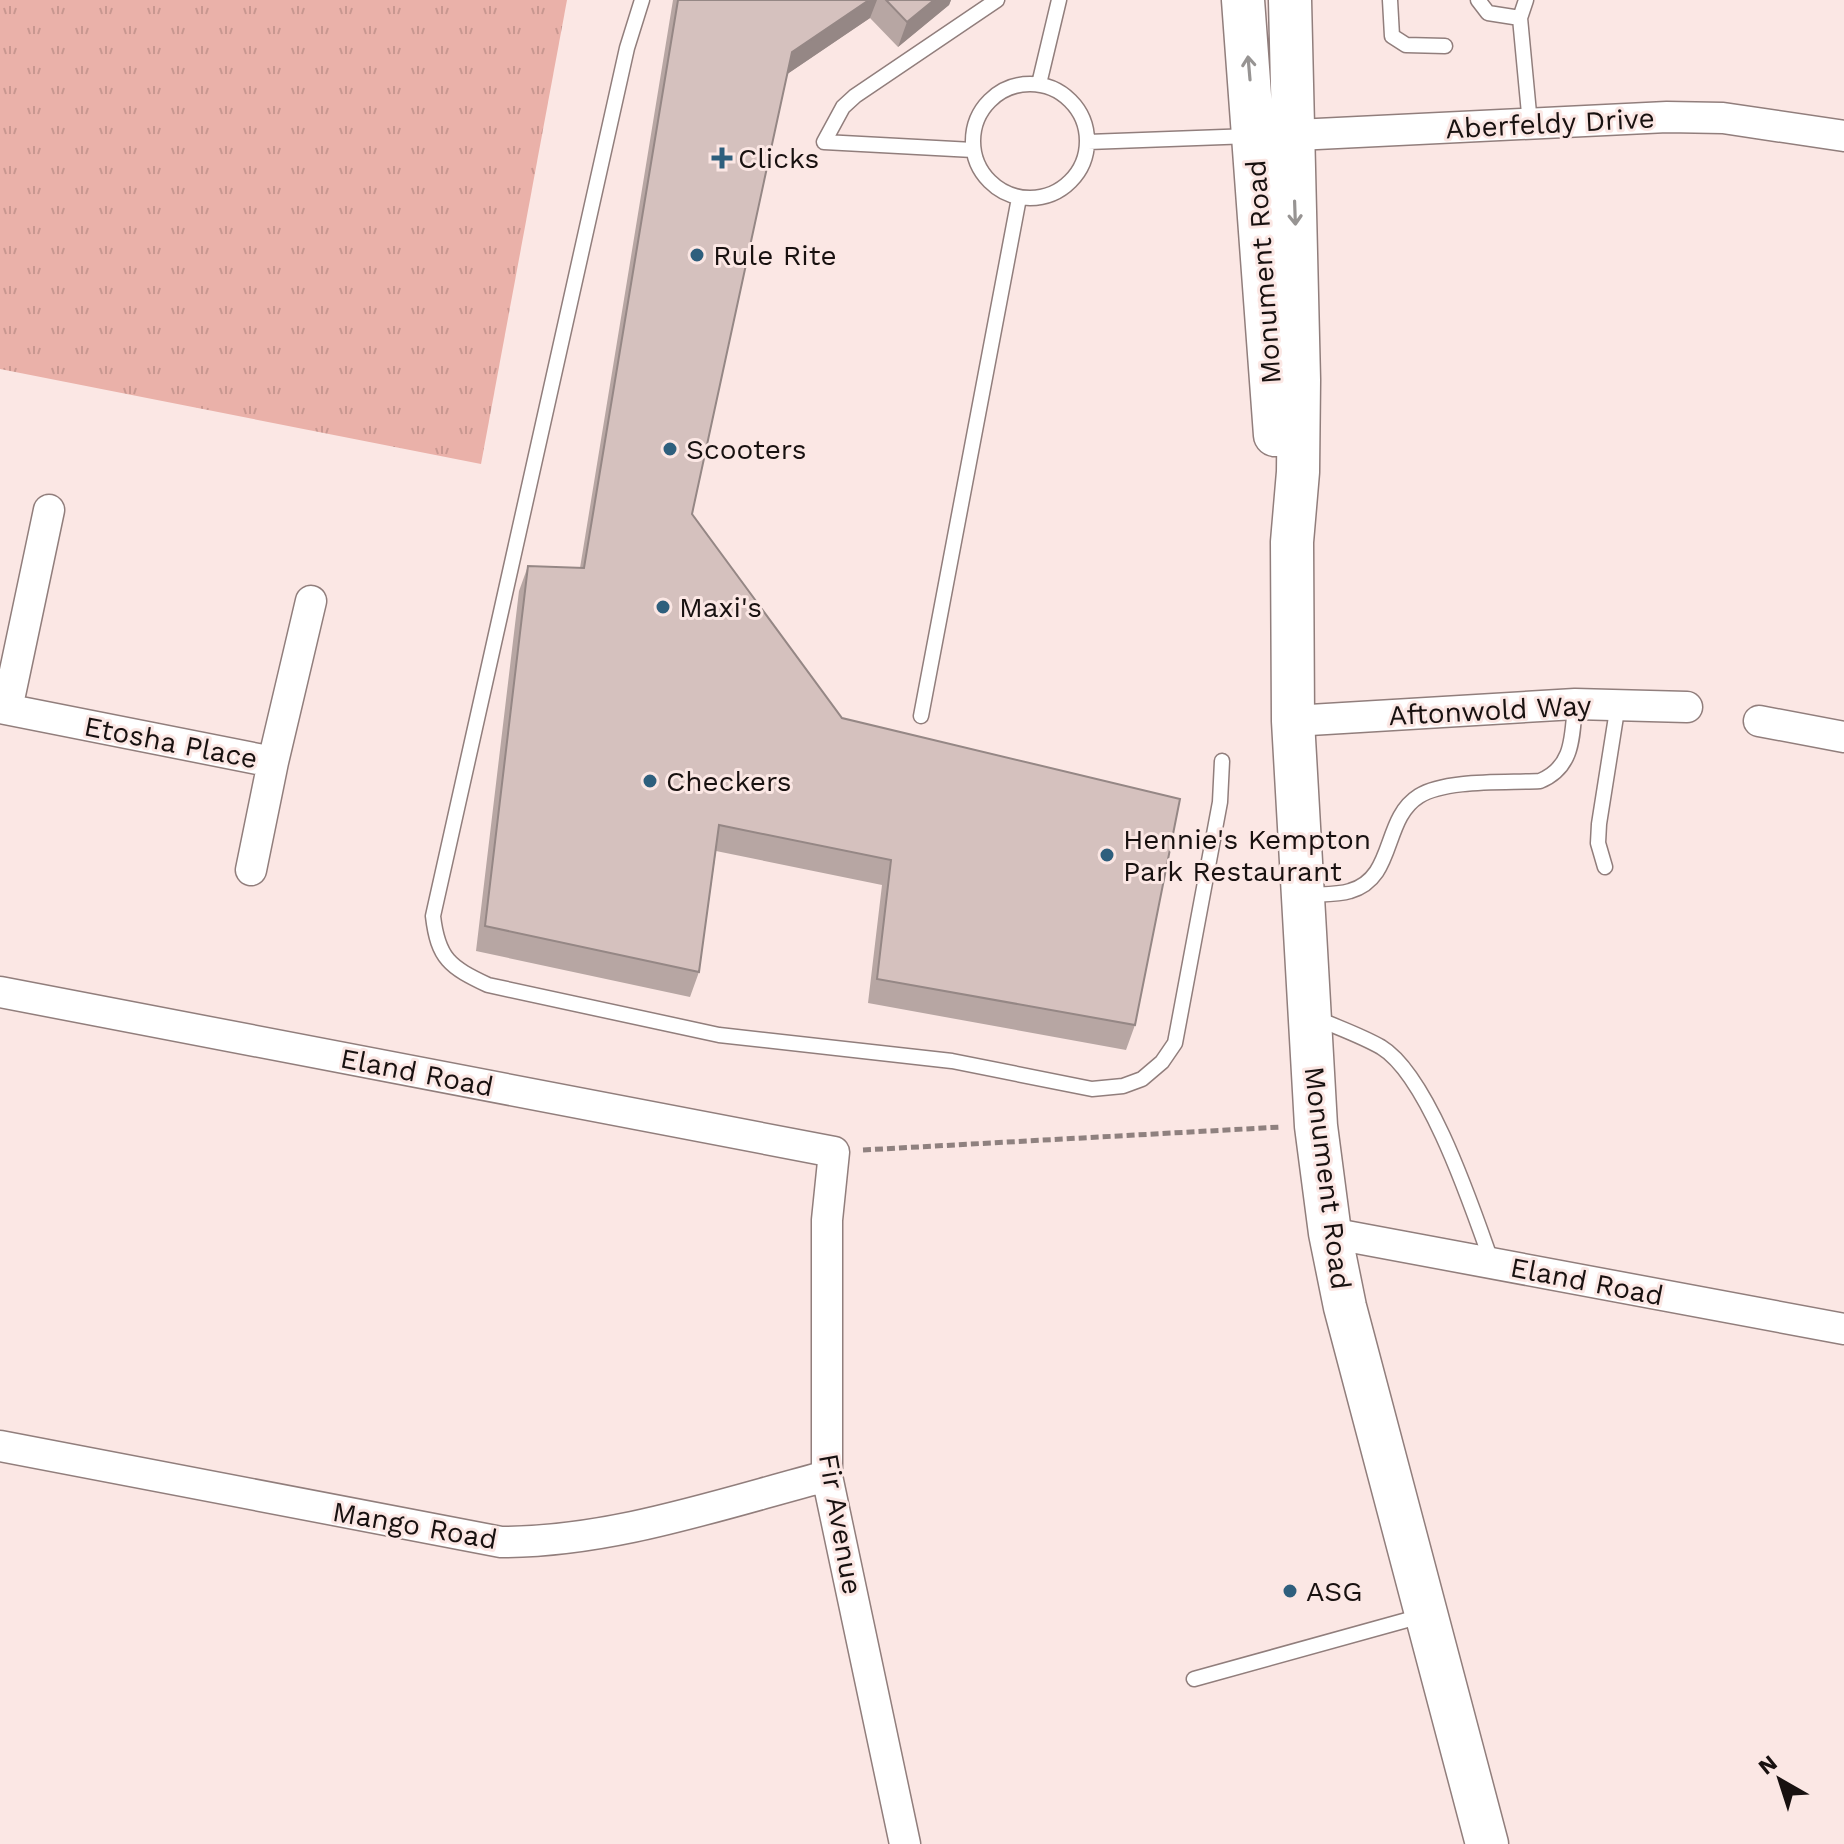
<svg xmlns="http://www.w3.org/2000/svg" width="1844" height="1844" viewBox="0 0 1844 1844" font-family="'Work Sans',sans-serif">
<defs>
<pattern id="grass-tufts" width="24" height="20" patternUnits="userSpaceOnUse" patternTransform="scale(2)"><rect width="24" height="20" fill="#eab1a9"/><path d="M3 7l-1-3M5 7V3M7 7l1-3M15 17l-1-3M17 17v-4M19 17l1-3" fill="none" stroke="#c89790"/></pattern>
</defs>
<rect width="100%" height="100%" fill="#fbe7e4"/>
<!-- grass -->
<path fill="url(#grass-tufts)" d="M 0,0 L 567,0 L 481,464 L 0,369 Z"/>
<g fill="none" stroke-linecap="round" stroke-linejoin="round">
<defs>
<path id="service" d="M 642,0 L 627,48 L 433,916 C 438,959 450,967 488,985 L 719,1035 L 952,1061 L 1092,1089 L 1123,1086 L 1142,1079 L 1162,1062 L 1175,1043 L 1220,802 L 1222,761
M 1390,0 L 1392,36 L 1406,45 L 1445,46
M 1478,0 L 1488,13 L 1520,18
M 1526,0 L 1520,18 L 1530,124
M 1039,84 L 1059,0
M973 141a57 57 0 1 1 114 0a57 57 0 1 1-114 0Z
M 1088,142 L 1251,136
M 973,150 L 824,142 L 843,107 L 855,96 L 997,0
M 921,716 L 1019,198
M 1605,867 L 1598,843 L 1599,824 L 1618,704
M 1308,895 C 1321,894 1337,895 1350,891 C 1396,878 1382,819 1419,796 C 1446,779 1508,783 1540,781 C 1574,767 1572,736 1575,704
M 1314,1017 C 1336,1027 1360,1035 1381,1047 C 1429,1076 1473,1210 1492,1263
M 1194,1679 L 1425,1615"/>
<path id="minor" d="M 1276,136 L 1667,117 L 1723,118 L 1844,136
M 0,708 L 273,762 L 311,601
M 7,709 L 49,510
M 1293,721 L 1575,704 L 1687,707
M 1759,721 L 1844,737
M 251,870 L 273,762
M 0,992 L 834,1152 L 827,1220 L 827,1476 L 905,1844
M 1330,1233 L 1844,1329
M 0,1446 L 501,1542 C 612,1542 720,1504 827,1476"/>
<path id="secondary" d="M 1243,0 L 1275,435
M 1290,0 L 1299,380 L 1298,472 L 1292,542 L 1293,721 L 1316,1126 L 1330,1233 L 1345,1307 L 1487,1844"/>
</defs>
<!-- service casing -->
<use href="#service" stroke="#917e7c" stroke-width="17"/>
<!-- minor casing -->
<use href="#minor" stroke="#917e7c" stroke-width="33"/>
<!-- secondary casing -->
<use href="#secondary" stroke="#917e7c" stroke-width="45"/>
<!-- path -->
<path stroke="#8f817f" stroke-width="5" stroke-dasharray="8 4" stroke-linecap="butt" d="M 863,1150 L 1281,1127"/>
<!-- service -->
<use href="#service" stroke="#fff" stroke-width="14"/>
<!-- minor -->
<use href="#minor" stroke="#fff" stroke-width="30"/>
<!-- secondary -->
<use href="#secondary" stroke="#fff" stroke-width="42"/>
</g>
<!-- wall -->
<path fill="#b7a6a3" d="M 673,0 L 951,0 L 949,5 L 898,47 L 870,18 L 787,74 L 692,514 L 842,718 L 1135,1025 L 1126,1050 L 868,1003 L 882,885 L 716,851 L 699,972 L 690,997 L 476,951 L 519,591 L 528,566 L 580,568 Z"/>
<!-- shaded-wall -->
<path fill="#958785" d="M 869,0 L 877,0 L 870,18 L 783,77 L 792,52 Z
M 934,0 L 951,0 L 949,5 L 898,47 L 907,22 Z"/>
<!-- building -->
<path fill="#d5c1be" stroke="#958785" stroke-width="2" d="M 678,0 L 869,0 L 792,52 L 692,514 L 842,718 L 1180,799 L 1135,1025 L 877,979 L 891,860 L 719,825 L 699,972 L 485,926 L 528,566 L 584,568 Z
M 886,0 L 934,0 L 907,22 Z"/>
<!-- one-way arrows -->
<defs><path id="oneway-shaft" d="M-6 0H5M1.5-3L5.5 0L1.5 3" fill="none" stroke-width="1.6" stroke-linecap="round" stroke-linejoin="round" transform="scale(2)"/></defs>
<g stroke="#979493">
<use href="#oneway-shaft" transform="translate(1249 68) rotate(-95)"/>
<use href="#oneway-shaft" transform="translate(1295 213) rotate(88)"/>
</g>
<!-- markers -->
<g fill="#2e5f7d" stroke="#fbe7e4" stroke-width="3">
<path d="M718 146h8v8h8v8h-8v8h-8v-8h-8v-8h8z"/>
<circle cx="697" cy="255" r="8"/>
<circle cx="670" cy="449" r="8"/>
<circle cx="663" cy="607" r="8"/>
<circle cx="650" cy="781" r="8"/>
<circle cx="1107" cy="855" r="8"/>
<circle cx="1290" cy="1591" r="8"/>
</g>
<g text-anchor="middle" stroke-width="6" stroke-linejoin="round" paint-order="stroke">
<!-- street labels -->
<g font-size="28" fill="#181110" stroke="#fbe7e4">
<text transform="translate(1550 123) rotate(-3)" y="10">Aberfeldy Drive</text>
<text transform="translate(1263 272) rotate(-94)" y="10">Monument Road</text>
<text transform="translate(1490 710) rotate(-3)" y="10">Aftonwold Way</text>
<text transform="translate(171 742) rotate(11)" y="10">Etosha Place</text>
<text transform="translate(417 1072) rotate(11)" y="10">Eland Road</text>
<text transform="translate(1328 1178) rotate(83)" y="10">Monument Road</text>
<text transform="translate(1587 1281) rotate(11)" y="10">Eland Road</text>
<text transform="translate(841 1524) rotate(80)" y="10">Fir Avenue</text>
<text transform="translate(415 1525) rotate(10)" y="10">Mango Road</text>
</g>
<!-- poi labels -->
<g font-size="28" fill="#181110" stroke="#fbe7e4" text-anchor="start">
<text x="738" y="168">Clicks</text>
<text x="713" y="265">Rule Rite</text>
<text x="686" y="459">Scooters</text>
<text x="679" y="617">Maxi's</text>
<text x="666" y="791">Checkers</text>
<text x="1123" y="849">Hennie's Kempton<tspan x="1123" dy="32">Park Restaurant</tspan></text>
<text x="1306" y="1601">ASG</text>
</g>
</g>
<!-- north arrow -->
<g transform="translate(1780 1780) rotate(321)" stroke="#fbe7e4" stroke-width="6" paint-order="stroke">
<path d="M0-6L14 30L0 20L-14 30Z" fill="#181110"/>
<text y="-12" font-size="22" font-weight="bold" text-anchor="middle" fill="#181110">N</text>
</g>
</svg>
